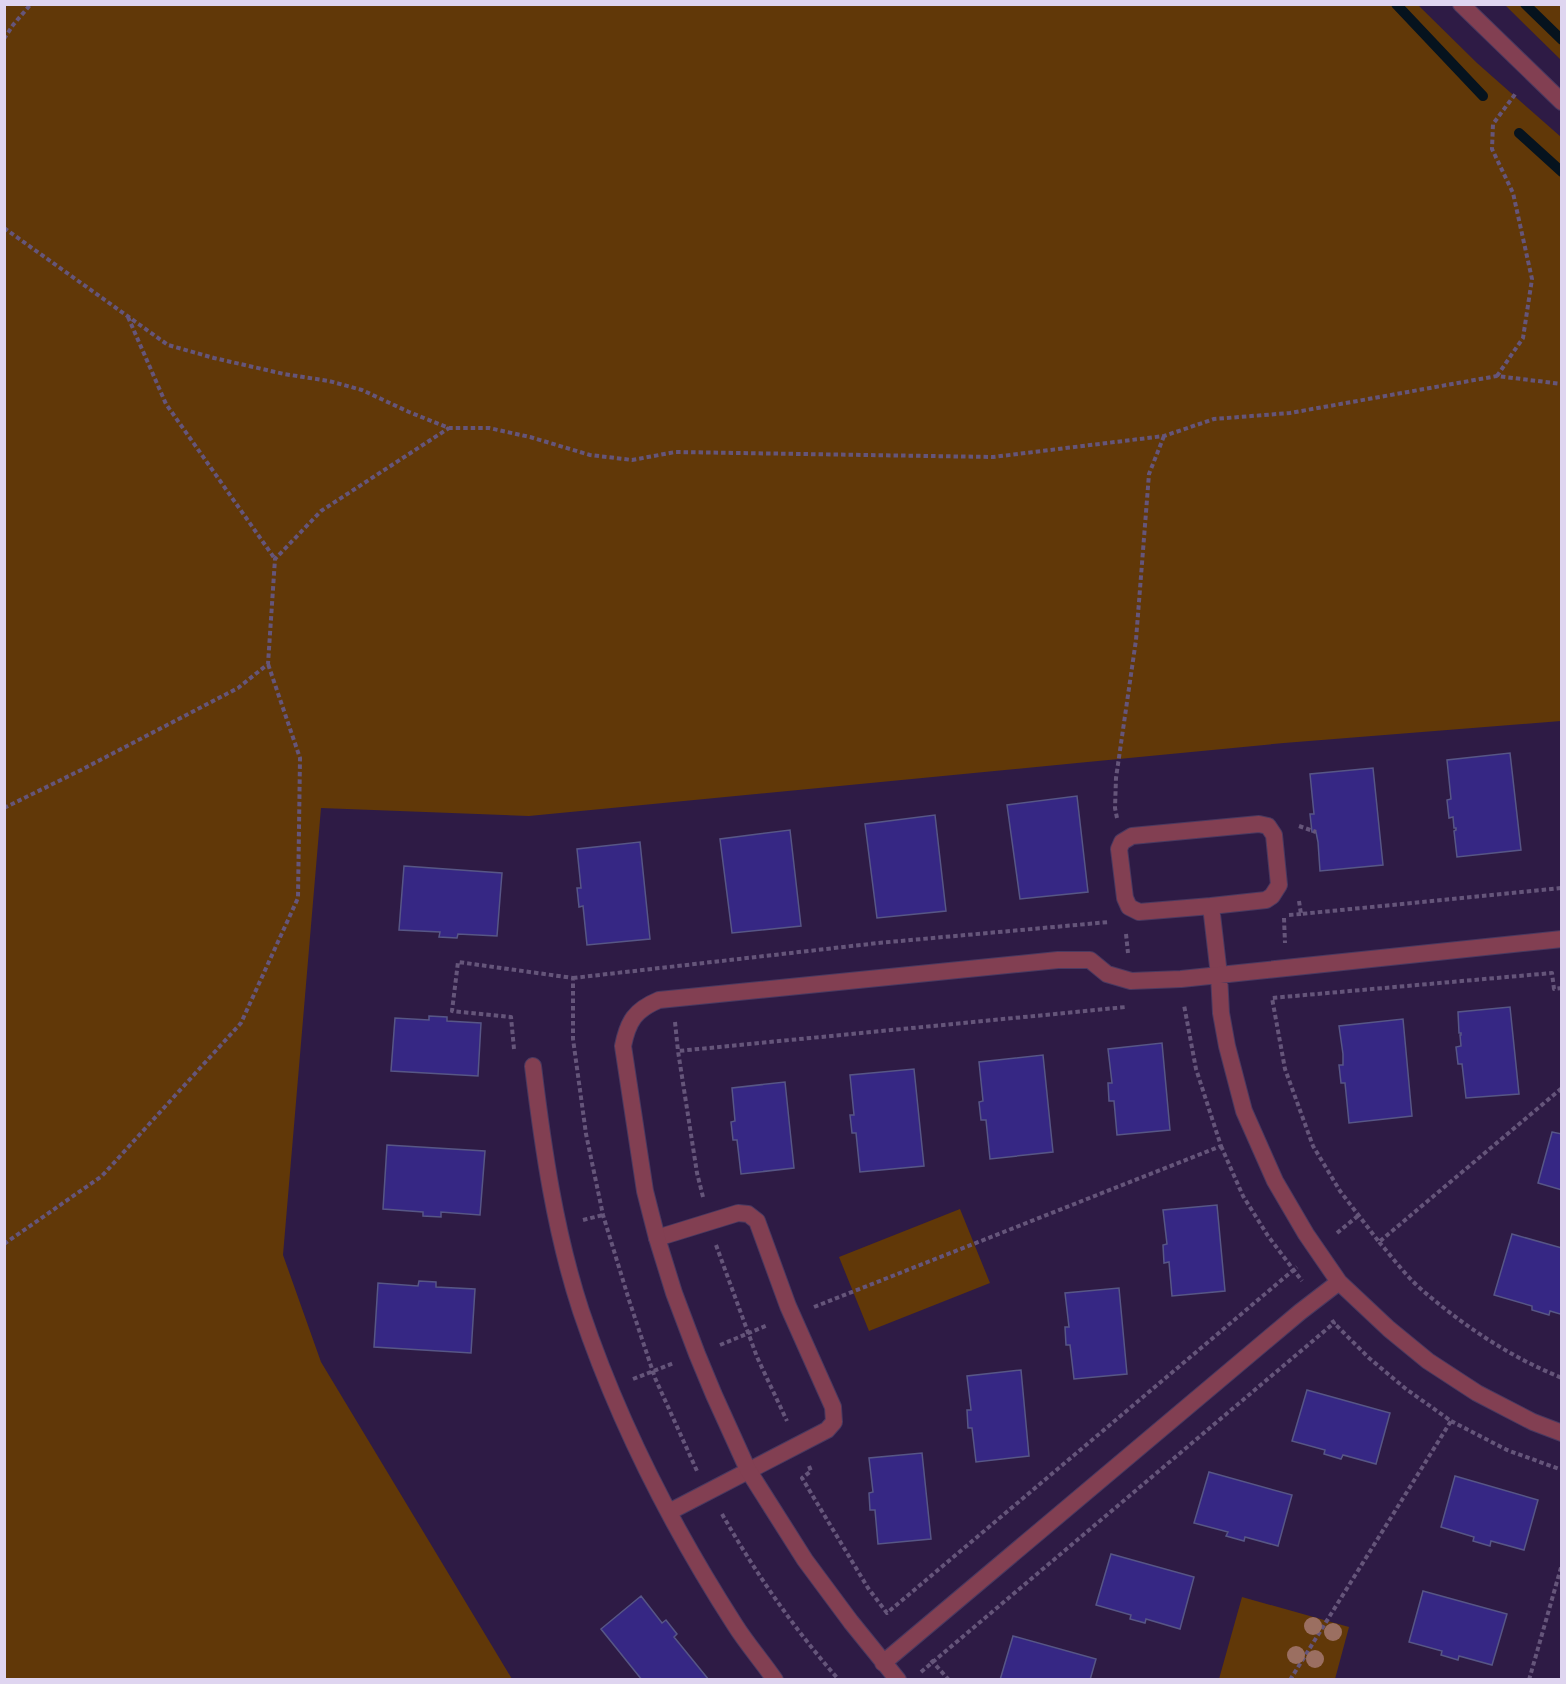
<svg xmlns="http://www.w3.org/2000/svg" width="1566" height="1684" viewBox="0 0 1566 1684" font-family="Commissioner,sans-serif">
<rect width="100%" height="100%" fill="#2e1b45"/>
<!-- green -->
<path fill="#613808" d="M 5,4 L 1418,5 L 1477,63 L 1561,137 L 1561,721 L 1284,743 L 529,816 L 321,808 L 283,1255 L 321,1362 L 512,1679 L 5,1679 Z
M 1505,5 L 1561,5 L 1561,60 Z
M 960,1209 L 990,1283 L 869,1331 L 839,1257 Z
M 1242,1597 L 1349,1627 L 1335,1679 L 1219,1679 Z"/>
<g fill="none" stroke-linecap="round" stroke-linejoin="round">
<!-- stream -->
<path stroke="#06131e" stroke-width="10" d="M 1396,4 L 1483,96
M 1525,4 L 1562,40
M 1519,133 L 1562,172"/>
</g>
<!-- building -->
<path fill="#362784" stroke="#575686" stroke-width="1.5" d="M 1510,753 L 1521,850 L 1457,857 L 1454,831 L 1456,830 L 1456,828 L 1454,828 L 1453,817 L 1449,818 L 1447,800 L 1451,799 L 1447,760 Z
M 1373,768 L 1383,865 L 1320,871 L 1318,842 L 1316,832 L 1312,832 L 1310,814 L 1314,814 L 1310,774 Z
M 1077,796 L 1088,892 L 1020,899 L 1007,805 Z
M 935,815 L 946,911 L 877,918 L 865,824 Z
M 790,830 L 801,926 L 732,933 L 720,839 Z
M 640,842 L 650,939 L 587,945 L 583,906 L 579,907 L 577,888 L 581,888 L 577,849 Z
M 404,866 L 502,873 L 497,936 L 458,934 L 457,938 L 439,937 L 440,932 L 399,930 Z
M 1510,1007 L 1519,1094 L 1466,1098 L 1462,1064 L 1458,1064 L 1456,1047 L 1461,1046 L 1460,1035 L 1461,1035 L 1461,1033 L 1459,1033 L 1458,1012 Z
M 429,1016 L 447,1017 L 447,1021 L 481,1023 L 478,1076 L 391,1071 L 395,1018 L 429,1020 Z
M 1403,1019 L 1412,1116 L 1349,1123 L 1345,1083 L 1341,1083 L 1339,1065 L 1343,1065 L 1343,1054 L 1339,1026 Z
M 1162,1043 L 1170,1130 L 1117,1135 L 1114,1101 L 1109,1101 L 1108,1083 L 1112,1083 L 1108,1049 Z
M 1043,1055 L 1053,1152 L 990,1159 L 986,1120 L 981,1120 L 979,1102 L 983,1101 L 979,1062 Z
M 914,1069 L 924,1166 L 860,1172 L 856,1133 L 852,1133 L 850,1115 L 854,1115 L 850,1075 Z
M 785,1082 L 794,1168 L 741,1174 L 737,1140 L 733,1140 L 731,1122 L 735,1121 L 732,1088 Z
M 1552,1132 L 1562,1134 L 1562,1190 L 1538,1183 Z
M 387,1145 L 485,1151 L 480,1215 L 441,1212 L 441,1217 L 423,1216 L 423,1212 L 383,1209 Z
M 1217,1205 L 1225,1291 L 1172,1296 L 1169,1262 L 1164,1263 L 1163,1245 L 1167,1244 L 1163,1210 Z
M 1512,1234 L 1562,1248 L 1562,1312 L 1560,1314 L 1550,1311 L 1549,1315 L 1532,1310 L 1532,1306 L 1494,1295 Z
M 419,1281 L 436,1282 L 436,1287 L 475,1289 L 471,1353 L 374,1347 L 378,1283 L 418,1286 Z
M 1119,1288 L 1127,1374 L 1074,1379 L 1070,1345 L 1066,1345 L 1065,1327 L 1069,1327 L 1065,1293 Z
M 1021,1370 L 1029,1456 L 976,1462 L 972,1428 L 968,1428 L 967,1410 L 971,1410 L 967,1376 Z
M 1307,1390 L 1390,1413 L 1376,1464 L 1343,1455 L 1341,1459 L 1324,1454 L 1325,1450 L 1292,1441 Z
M 922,1453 L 931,1539 L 878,1544 L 875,1510 L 870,1510 L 869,1493 L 873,1492 L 869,1458 Z
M 1209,1472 L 1292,1495 L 1278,1546 L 1245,1537 L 1244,1541 L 1226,1536 L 1228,1532 L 1194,1523 Z
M 1455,1476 L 1538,1500 L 1524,1550 L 1491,1541 L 1490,1546 L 1473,1541 L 1474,1537 L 1441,1527 Z
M 1111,1554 L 1194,1577 L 1180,1629 L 1146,1619 L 1145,1623 L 1130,1619 L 1131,1615 L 1096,1605 Z
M 1423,1591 L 1507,1614 L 1492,1665 L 1459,1656 L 1458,1660 L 1441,1655 L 1442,1651 L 1409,1642 Z
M 641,1596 L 662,1623 L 666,1620 L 677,1634 L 674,1637 L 709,1680 L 642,1680 L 601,1629 Z
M 1013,1636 L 1096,1659 L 1090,1680 L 1000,1680 Z"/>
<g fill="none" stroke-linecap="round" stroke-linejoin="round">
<defs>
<path id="service" d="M 1211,906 L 1139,912 L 1129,907 L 1125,898 L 1119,849 L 1122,842 L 1132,836 L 1259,824 L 1268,826 L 1274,835 L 1279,885 L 1272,896 L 1266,900 L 1211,906 L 1219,975
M 533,1066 C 543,1148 555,1232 581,1311 C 618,1421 672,1527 735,1625 C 747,1644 762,1661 775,1680
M 657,1238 L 738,1213 L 748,1214 L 757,1221 L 788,1306 L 833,1407 L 834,1422 L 827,1430 L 669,1512"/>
<path id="minor" d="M 1219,975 L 1221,1013 L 1227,1046 L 1244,1111 L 1275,1181 L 1306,1234 L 1339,1282 L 1389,1329 L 1428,1361 L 1477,1393 L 1533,1422 L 1562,1433
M 883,1663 L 1300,1312 L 1339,1282
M 898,1680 L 851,1622 L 805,1560 L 748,1470 L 714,1395 L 697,1354 L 674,1293 L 657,1238 L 645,1191 L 623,1046 C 628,1021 635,1010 659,1000 L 1058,960 L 1090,960 L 1107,974 L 1131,981 L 1181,979 L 1562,939"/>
<path id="tertiary" d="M 1461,4 L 1562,102"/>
</defs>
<!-- service casing -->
<use href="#service" stroke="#4a3960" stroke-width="18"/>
<!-- minor casing -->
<use href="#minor" stroke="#4a3960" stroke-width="18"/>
<!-- tertiary casing -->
<use href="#tertiary" stroke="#4a3960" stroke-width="18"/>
<!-- path -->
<path stroke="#65557a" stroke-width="4" stroke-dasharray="4.5 3" stroke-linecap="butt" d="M 4,39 L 13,25 L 31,4
M 4,228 L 168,345 L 214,358 L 284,374 L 329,381 L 362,390 L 409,412 L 449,428 L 489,428 L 530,437 L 590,455 L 632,460 L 675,452 L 993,457 L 1164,436 L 1214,419 L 1290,413 L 1497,376 L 1562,384
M 128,317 L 166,404 L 275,559
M 1497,376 L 1523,338 L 1532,279 L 1513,193 L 1492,149 L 1493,124 L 1516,93
M 4,808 L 81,770 L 238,688 L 268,664 L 275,559 L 321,511 L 449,428
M 1117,818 L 1115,808 L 1116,778 L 1136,640 L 1149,474 L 1164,436
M 1299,826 L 1316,832
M 1299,901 L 1301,914 L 1562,888
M 1289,915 L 1301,914
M 1284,918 L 1285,943
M 1126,934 L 1128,953
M 573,978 L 878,943 L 1109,922
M 1562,988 L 1554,989 L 1552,973 L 1272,998 L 1285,1069 L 1313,1146 L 1340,1191 L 1379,1242 L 1562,1088
M 675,1022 L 678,1051
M 514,1049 L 511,1017 L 452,1011 L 458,962 L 573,978 L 573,1039 L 586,1134 L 603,1215 L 629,1300 L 655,1378 L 697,1471
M 1221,1146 L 1243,1196 L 1268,1236 L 1302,1281
M 703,1197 L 697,1173 L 678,1051 L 1126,1007
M 583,1220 L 603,1215
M 1337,1233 L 1359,1215
M 1379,1242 C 1393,1258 1406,1276 1422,1290 C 1464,1326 1510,1357 1562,1378
M 4,1244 L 102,1176 L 241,1023 L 298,898 L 300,758 L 268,664
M 716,1245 L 757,1357 L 787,1421
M 814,1307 L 1221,1146 L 1196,1069 L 1184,1005
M 720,1345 L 768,1325
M 633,1379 L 674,1363
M 1451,1421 L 1507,1450 L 1562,1470
M 809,1466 L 811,1471 L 802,1478 L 868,1588 L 887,1613 L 1297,1267
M 722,1514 C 755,1572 794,1629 839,1680
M 931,1660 L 949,1680
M 921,1672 L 1334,1323 L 1332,1320
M 1290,1680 L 1451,1421 L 1406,1389 L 1369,1358 L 1334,1323
M 1529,1680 L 1562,1564"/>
<!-- service -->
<use href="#service" stroke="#823f52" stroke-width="16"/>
<!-- minor -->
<use href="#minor" stroke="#823f52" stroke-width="16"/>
<!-- tertiary -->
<use href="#tertiary" stroke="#823f52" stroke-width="16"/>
</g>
<!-- trees -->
<g fill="#9b6f61">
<circle cx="1313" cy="1626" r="9"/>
<circle cx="1333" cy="1632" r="9"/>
<circle cx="1296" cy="1655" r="9"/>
<circle cx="1315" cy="1659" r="9"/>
</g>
<!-- border -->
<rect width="1566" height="1684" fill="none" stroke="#dfd5f0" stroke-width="12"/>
</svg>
